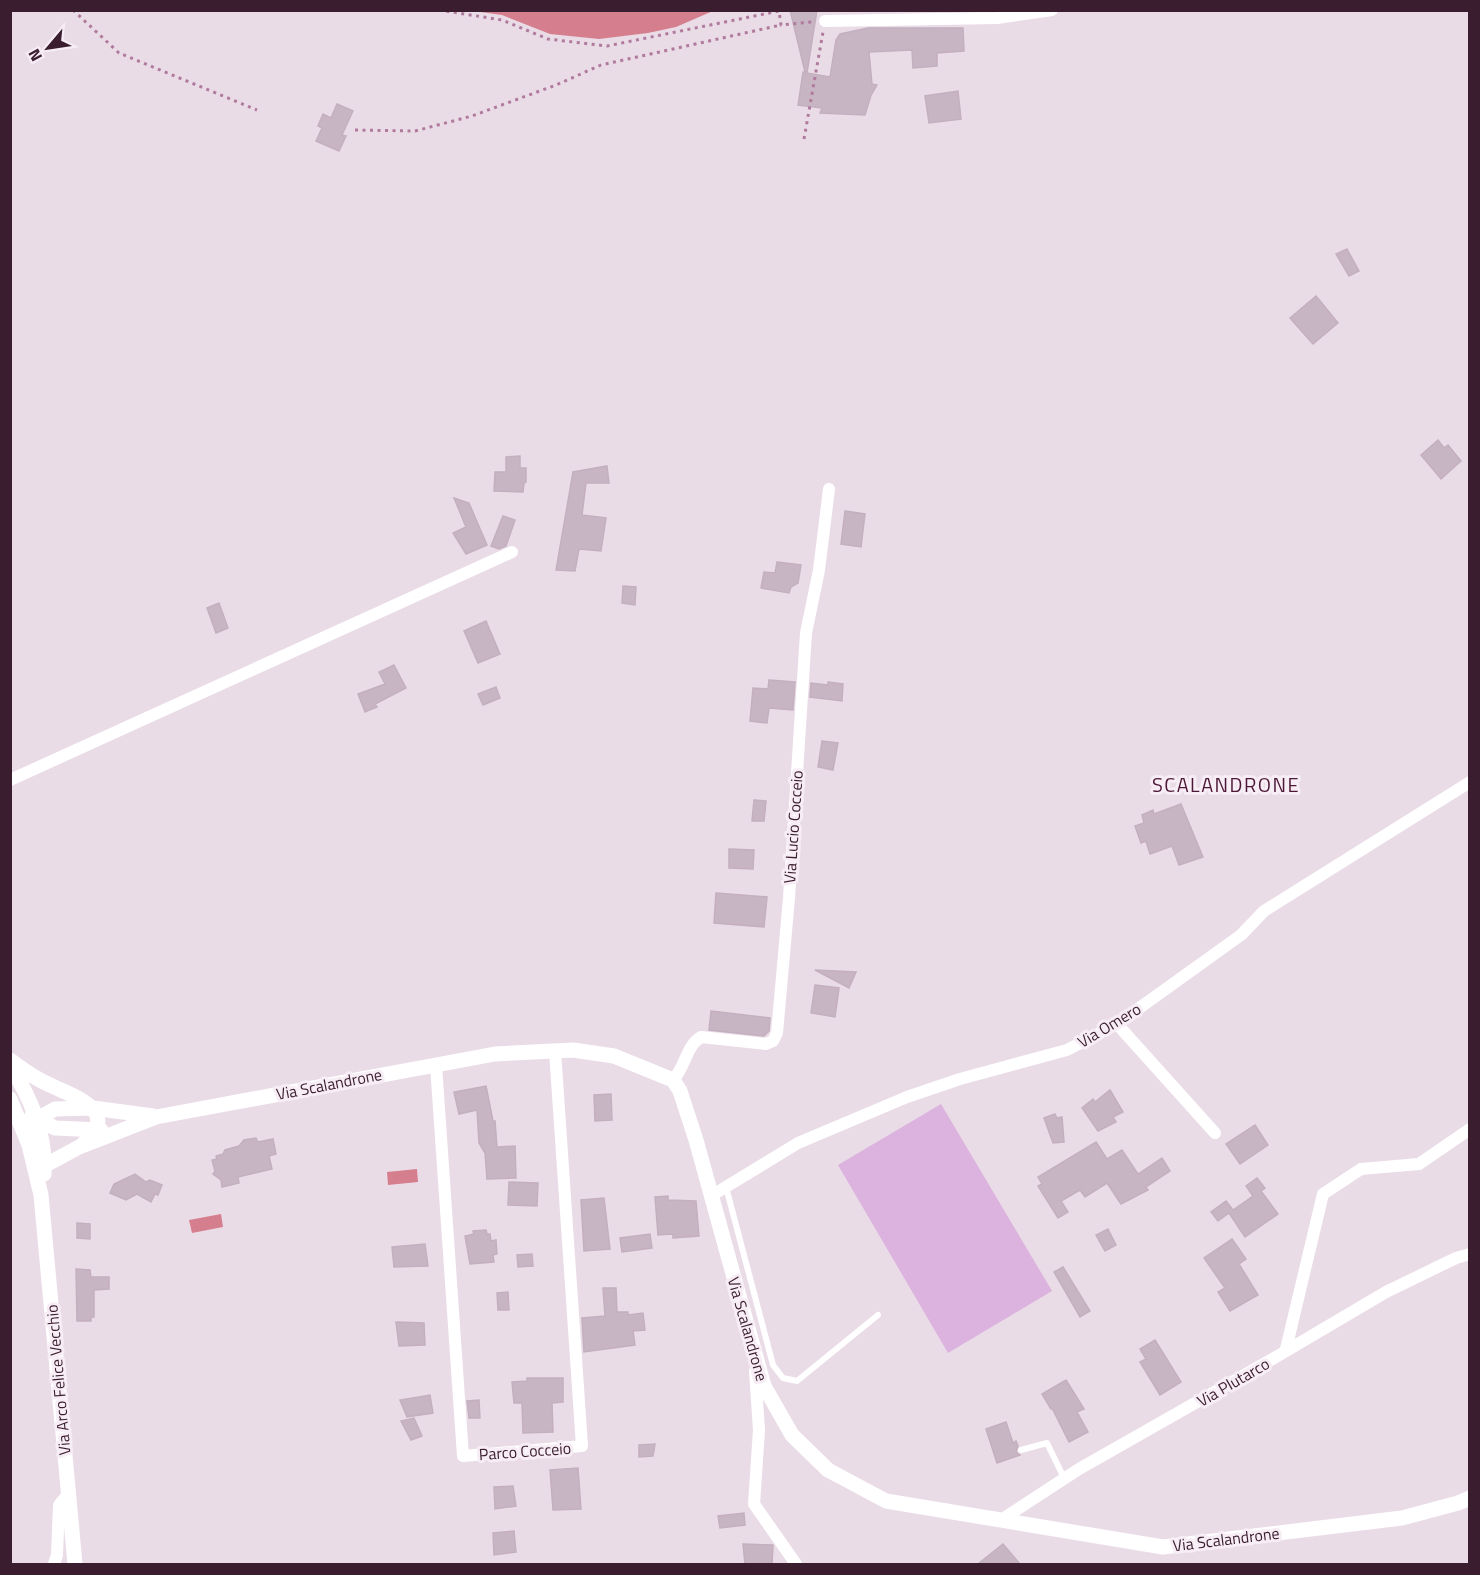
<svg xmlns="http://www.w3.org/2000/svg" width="1480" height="1575" viewBox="0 0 1480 1575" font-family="'Titillium Web',sans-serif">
<rect width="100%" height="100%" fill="#eadce7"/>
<!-- green -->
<path fill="#dbb3de" d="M 941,1104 L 1052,1291 L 948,1353 L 838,1165 Z"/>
<!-- water -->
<path fill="#d57f8e" d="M 473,11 L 713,11 L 676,27 L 648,33 L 599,39 L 550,34 L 502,15 Z
M 417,1169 L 418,1182 L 388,1185 L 387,1172 Z
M 221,1214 L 223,1227 L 192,1233 L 189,1220 Z"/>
<!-- building -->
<path fill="#c8b5c3" stroke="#c4afbf" stroke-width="1.5" d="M 790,10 L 817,10 L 807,73 L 830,77 L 836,40 L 840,34 L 868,28 L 963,28 L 964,51 L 937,53 L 937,66 L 913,68 L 912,50 L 869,52 L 872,84 L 877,85 L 871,95 L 865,115 L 820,113 L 822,108 L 798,105 L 803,72 L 805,72 Z
M 958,91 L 961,119 L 929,123 L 925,96 Z
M 337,104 L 353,111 L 342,135 L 346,136 L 339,151 L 316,141 L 322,128 L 318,126 L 323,114 L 331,118 Z
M 1347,249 L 1359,271 L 1349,276 L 1336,254 Z
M 1316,296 L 1338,323 L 1313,344 L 1290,318 Z
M 1438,440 L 1444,448 L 1448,445 L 1461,461 L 1441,479 L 1421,455 Z
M 520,456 L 520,468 L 526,468 L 526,482 L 524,483 L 523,492 L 494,491 L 495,472 L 506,472 L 506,457 Z
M 607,466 L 609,483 L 586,483 L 582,515 L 606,518 L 601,551 L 579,549 L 575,571 L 556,570 L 573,472 Z
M 454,498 L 469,503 L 487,545 L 466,554 L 453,533 L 466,527 Z
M 845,511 L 865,514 L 861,547 L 841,544 Z
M 503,516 L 515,520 L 506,546 L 499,549 L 491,546 Z
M 777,562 L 801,565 L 798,583 L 791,587 L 789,593 L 761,588 L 764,572 L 775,573 Z
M 623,586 L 636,587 L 635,605 L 622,603 Z
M 219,603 L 228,628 L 216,633 L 207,608 Z
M 486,621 L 500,654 L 478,663 L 464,631 Z
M 394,665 L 406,688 L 375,704 L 377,707 L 365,712 L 358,694 L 385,684 L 379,672 Z
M 769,680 L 795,682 L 793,710 L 769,708 L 767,723 L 750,721 L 753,688 L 768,689 Z
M 828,682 L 843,684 L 842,701 L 810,697 L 811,683 L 828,685 Z
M 496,687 L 500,698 L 483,705 L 478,694 Z
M 822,741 L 838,743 L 833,770 L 818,767 Z
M 754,800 L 766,801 L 764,821 L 752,821 Z
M 1181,804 L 1203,857 L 1179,865 L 1172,846 L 1150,854 L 1146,841 L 1141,843 L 1135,826 L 1144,823 L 1142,815 L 1153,810 L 1154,814 Z
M 729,849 L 754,850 L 753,869 L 729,868 Z
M 716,893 L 767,897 L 764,927 L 714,923 Z
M 815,970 L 856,972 L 849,988 Z
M 815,985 L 839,988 L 835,1017 L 811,1013 Z
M 711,1011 L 770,1018 L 769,1031 L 764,1036 L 709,1030 Z
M 486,1086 L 493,1121 L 495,1121 L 497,1147 L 515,1146 L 516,1178 L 487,1179 L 485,1153 L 479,1143 L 477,1110 L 459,1114 L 454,1092 Z
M 1110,1090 L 1123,1112 L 1113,1117 L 1116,1122 L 1098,1131 L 1082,1108 L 1093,1099 L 1095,1102 Z
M 611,1094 L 612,1120 L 595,1121 L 594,1095 Z
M 1055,1114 L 1057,1118 L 1062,1117 L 1064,1142 L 1053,1143 L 1044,1118 Z
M 1255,1125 L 1268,1145 L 1240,1164 L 1226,1144 Z
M 256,1138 L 258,1142 L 273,1139 L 276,1154 L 269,1156 L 272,1169 L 238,1177 L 239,1183 L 222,1187 L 221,1180 L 213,1174 L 215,1171 L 212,1160 L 217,1159 L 216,1156 L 223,1154 L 225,1150 L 239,1146 L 244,1140 Z
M 1096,1142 L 1107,1159 L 1122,1150 L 1138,1174 L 1162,1158 L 1170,1171 L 1146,1187 L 1148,1190 L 1121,1204 L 1107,1183 L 1085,1197 L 1080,1190 L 1061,1201 L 1068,1212 L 1058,1218 L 1038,1186 L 1042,1184 L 1038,1177 Z
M 135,1174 L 146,1182 L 150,1180 L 162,1185 L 158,1195 L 155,1194 L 151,1202 L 137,1194 L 126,1200 L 110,1193 L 114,1184 Z
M 1257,1178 L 1265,1188 L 1261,1191 L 1278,1214 L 1245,1237 L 1229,1213 L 1218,1221 L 1211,1212 L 1226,1201 L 1233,1210 L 1253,1196 L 1246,1186 Z
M 509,1182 L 538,1183 L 537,1206 L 508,1205 Z
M 668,1196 L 668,1200 L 696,1201 L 699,1236 L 673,1238 L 673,1234 L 658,1235 L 655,1197 Z
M 604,1198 L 610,1249 L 584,1251 L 581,1200 Z
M 77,1223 L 90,1224 L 90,1239 L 77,1238 Z
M 1108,1229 L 1116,1245 L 1105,1251 L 1096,1235 Z
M 486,1230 L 487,1234 L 490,1234 L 491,1241 L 496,1240 L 497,1254 L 493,1255 L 494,1262 L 470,1264 L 465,1236 L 474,1234 L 473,1231 Z
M 650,1234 L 652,1248 L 622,1252 L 620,1238 Z
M 1232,1239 L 1246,1259 L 1239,1264 L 1258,1295 L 1230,1311 L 1218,1292 L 1225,1288 L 1204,1258 Z
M 425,1244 L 428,1266 L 394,1267 L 392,1247 Z
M 532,1254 L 533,1266 L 518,1267 L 517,1255 Z
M 1063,1267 L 1090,1311 L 1080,1317 L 1054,1272 Z
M 76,1269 L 90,1270 L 91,1277 L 109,1277 L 109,1289 L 94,1290 L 94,1317 L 91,1317 L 91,1321 L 77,1321 Z
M 603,1288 L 616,1288 L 617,1312 L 628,1312 L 628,1315 L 643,1313 L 645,1330 L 633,1331 L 635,1345 L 584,1352 L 582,1318 L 605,1316 Z
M 508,1292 L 509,1310 L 498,1310 L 497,1293 Z
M 396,1322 L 424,1323 L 425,1345 L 399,1346 Z
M 1155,1340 L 1181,1382 L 1160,1395 L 1140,1362 L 1146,1359 L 1140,1349 Z
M 527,1378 L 563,1378 L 563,1402 L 552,1403 L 553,1432 L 523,1433 L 522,1403 L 514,1403 L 512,1382 L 527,1381 Z
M 1066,1380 L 1084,1409 L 1077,1412 L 1088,1432 L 1069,1442 L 1052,1408 L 1051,1409 L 1042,1394 Z
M 430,1395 L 433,1413 L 407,1417 L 400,1400 Z
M 479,1400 L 480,1418 L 469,1418 L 467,1401 Z
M 414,1418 L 422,1436 L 411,1440 L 401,1421 Z
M 1006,1422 L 1013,1443 L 1016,1441 L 1018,1446 L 1016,1452 L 1020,1455 L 997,1463 L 986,1429 Z
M 655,1444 L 653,1456 L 639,1457 L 639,1445 Z
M 578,1468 L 581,1509 L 553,1510 L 550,1470 Z
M 513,1486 L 516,1506 L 495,1509 L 494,1487 Z
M 744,1513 L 745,1525 L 720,1528 L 718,1516 Z
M 514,1531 L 516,1552 L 494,1555 L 493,1533 Z
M 743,1544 L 773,1545 L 772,1564 L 745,1564 Z
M 1003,1544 L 1020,1564 L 978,1564 Z"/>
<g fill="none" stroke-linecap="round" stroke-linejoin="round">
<!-- path -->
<path stroke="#b07a9d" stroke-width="3" stroke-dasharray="3 4.5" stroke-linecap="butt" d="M 73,10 L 119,53 L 257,110
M 439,10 L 502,20 L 548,39 L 607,46 L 779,11 L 781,25 L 812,22
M 355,130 L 415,131 L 472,116 L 556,85 L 601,65 L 781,25
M 804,139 L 823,32"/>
<!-- service -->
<path stroke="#fff" stroke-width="6" d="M 726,1187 L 773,1365 L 783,1378 L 797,1381 L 878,1315
M 1021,1450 L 1047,1443 L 1064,1478"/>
<!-- minor -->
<path stroke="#fff" stroke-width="12" d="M 825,21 L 997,18 L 1052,10
M 10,780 L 512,552
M 1117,1024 L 1215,1133
M 436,1065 L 463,1456 L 582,1446 L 555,1051
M 673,1080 C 685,1068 686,1046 701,1037 L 766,1044 L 773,1041 L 777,1033 L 789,898 L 806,633 L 819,570 L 829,489
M 711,1196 L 798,1143 L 907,1097 L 960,1079 L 1067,1050 L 1117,1024 L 1241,935 L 1264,911 L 1470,782
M 1286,1349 L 1323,1194 L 1361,1169 L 1419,1164 L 1470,1129
M 755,1371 L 759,1430 L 754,1504 L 796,1564
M 1001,1520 L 1079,1469 L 1269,1361 L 1386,1292 L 1456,1258 L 1470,1254
M 54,1564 L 57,1555 L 59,1505 L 69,1493"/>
<!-- tertiary -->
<path stroke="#fff" stroke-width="15" d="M 10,1060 C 23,1070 36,1079 50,1085 C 75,1097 121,1111 84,1143
M 10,1066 C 32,1099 46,1135 44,1174
M 10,1099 L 29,1145 L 41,1195 L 75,1564
M 32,1116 L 55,1128 L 101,1130
M 29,1145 L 37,1119 L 55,1109 L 93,1108 L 153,1116
M 44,1166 L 79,1147 L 156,1117 L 495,1054 L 573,1050 L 614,1056 L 673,1080 L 680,1091 L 696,1140 L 764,1386 L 792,1435 L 828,1470 L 886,1501 L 1163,1547 L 1402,1518 L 1458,1503 L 1470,1498"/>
</g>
<g text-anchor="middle" stroke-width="6" stroke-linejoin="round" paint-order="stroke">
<!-- street labels -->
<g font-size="16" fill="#3a1d2f" stroke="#f7edf5">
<text transform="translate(793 827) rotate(-86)" y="6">Via Lucio Cocceio</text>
<text transform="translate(1109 1025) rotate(-31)" y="6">Via Omero</text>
<text transform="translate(329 1084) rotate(-11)" y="6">Via Scalandrone</text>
<text transform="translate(748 1329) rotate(74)" y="6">Via Scalandrone</text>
<text transform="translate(58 1380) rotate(-95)" y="6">Via Arco Felice Vecchio</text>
<text transform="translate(1233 1382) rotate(-30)" y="6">Via Plutarco</text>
<text transform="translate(525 1451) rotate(-4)" y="6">Parco Cocceio</text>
<text transform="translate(1226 1539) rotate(-7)" y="6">Via Scalandrone</text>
</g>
<!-- quarter labels -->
<g font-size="20" letter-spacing="1.5" fill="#4d1837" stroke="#f7edf5">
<text x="1226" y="792">SCALANDRONE</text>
</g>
</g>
<!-- border -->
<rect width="1480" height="1575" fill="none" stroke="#3a1d2f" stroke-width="24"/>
<!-- north arrow -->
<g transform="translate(48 48) rotate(241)" stroke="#f7edf5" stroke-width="4.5" paint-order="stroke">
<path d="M0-4.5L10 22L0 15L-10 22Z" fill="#3a1d2f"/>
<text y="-9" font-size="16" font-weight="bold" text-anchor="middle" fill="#3a1d2f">N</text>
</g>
</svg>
